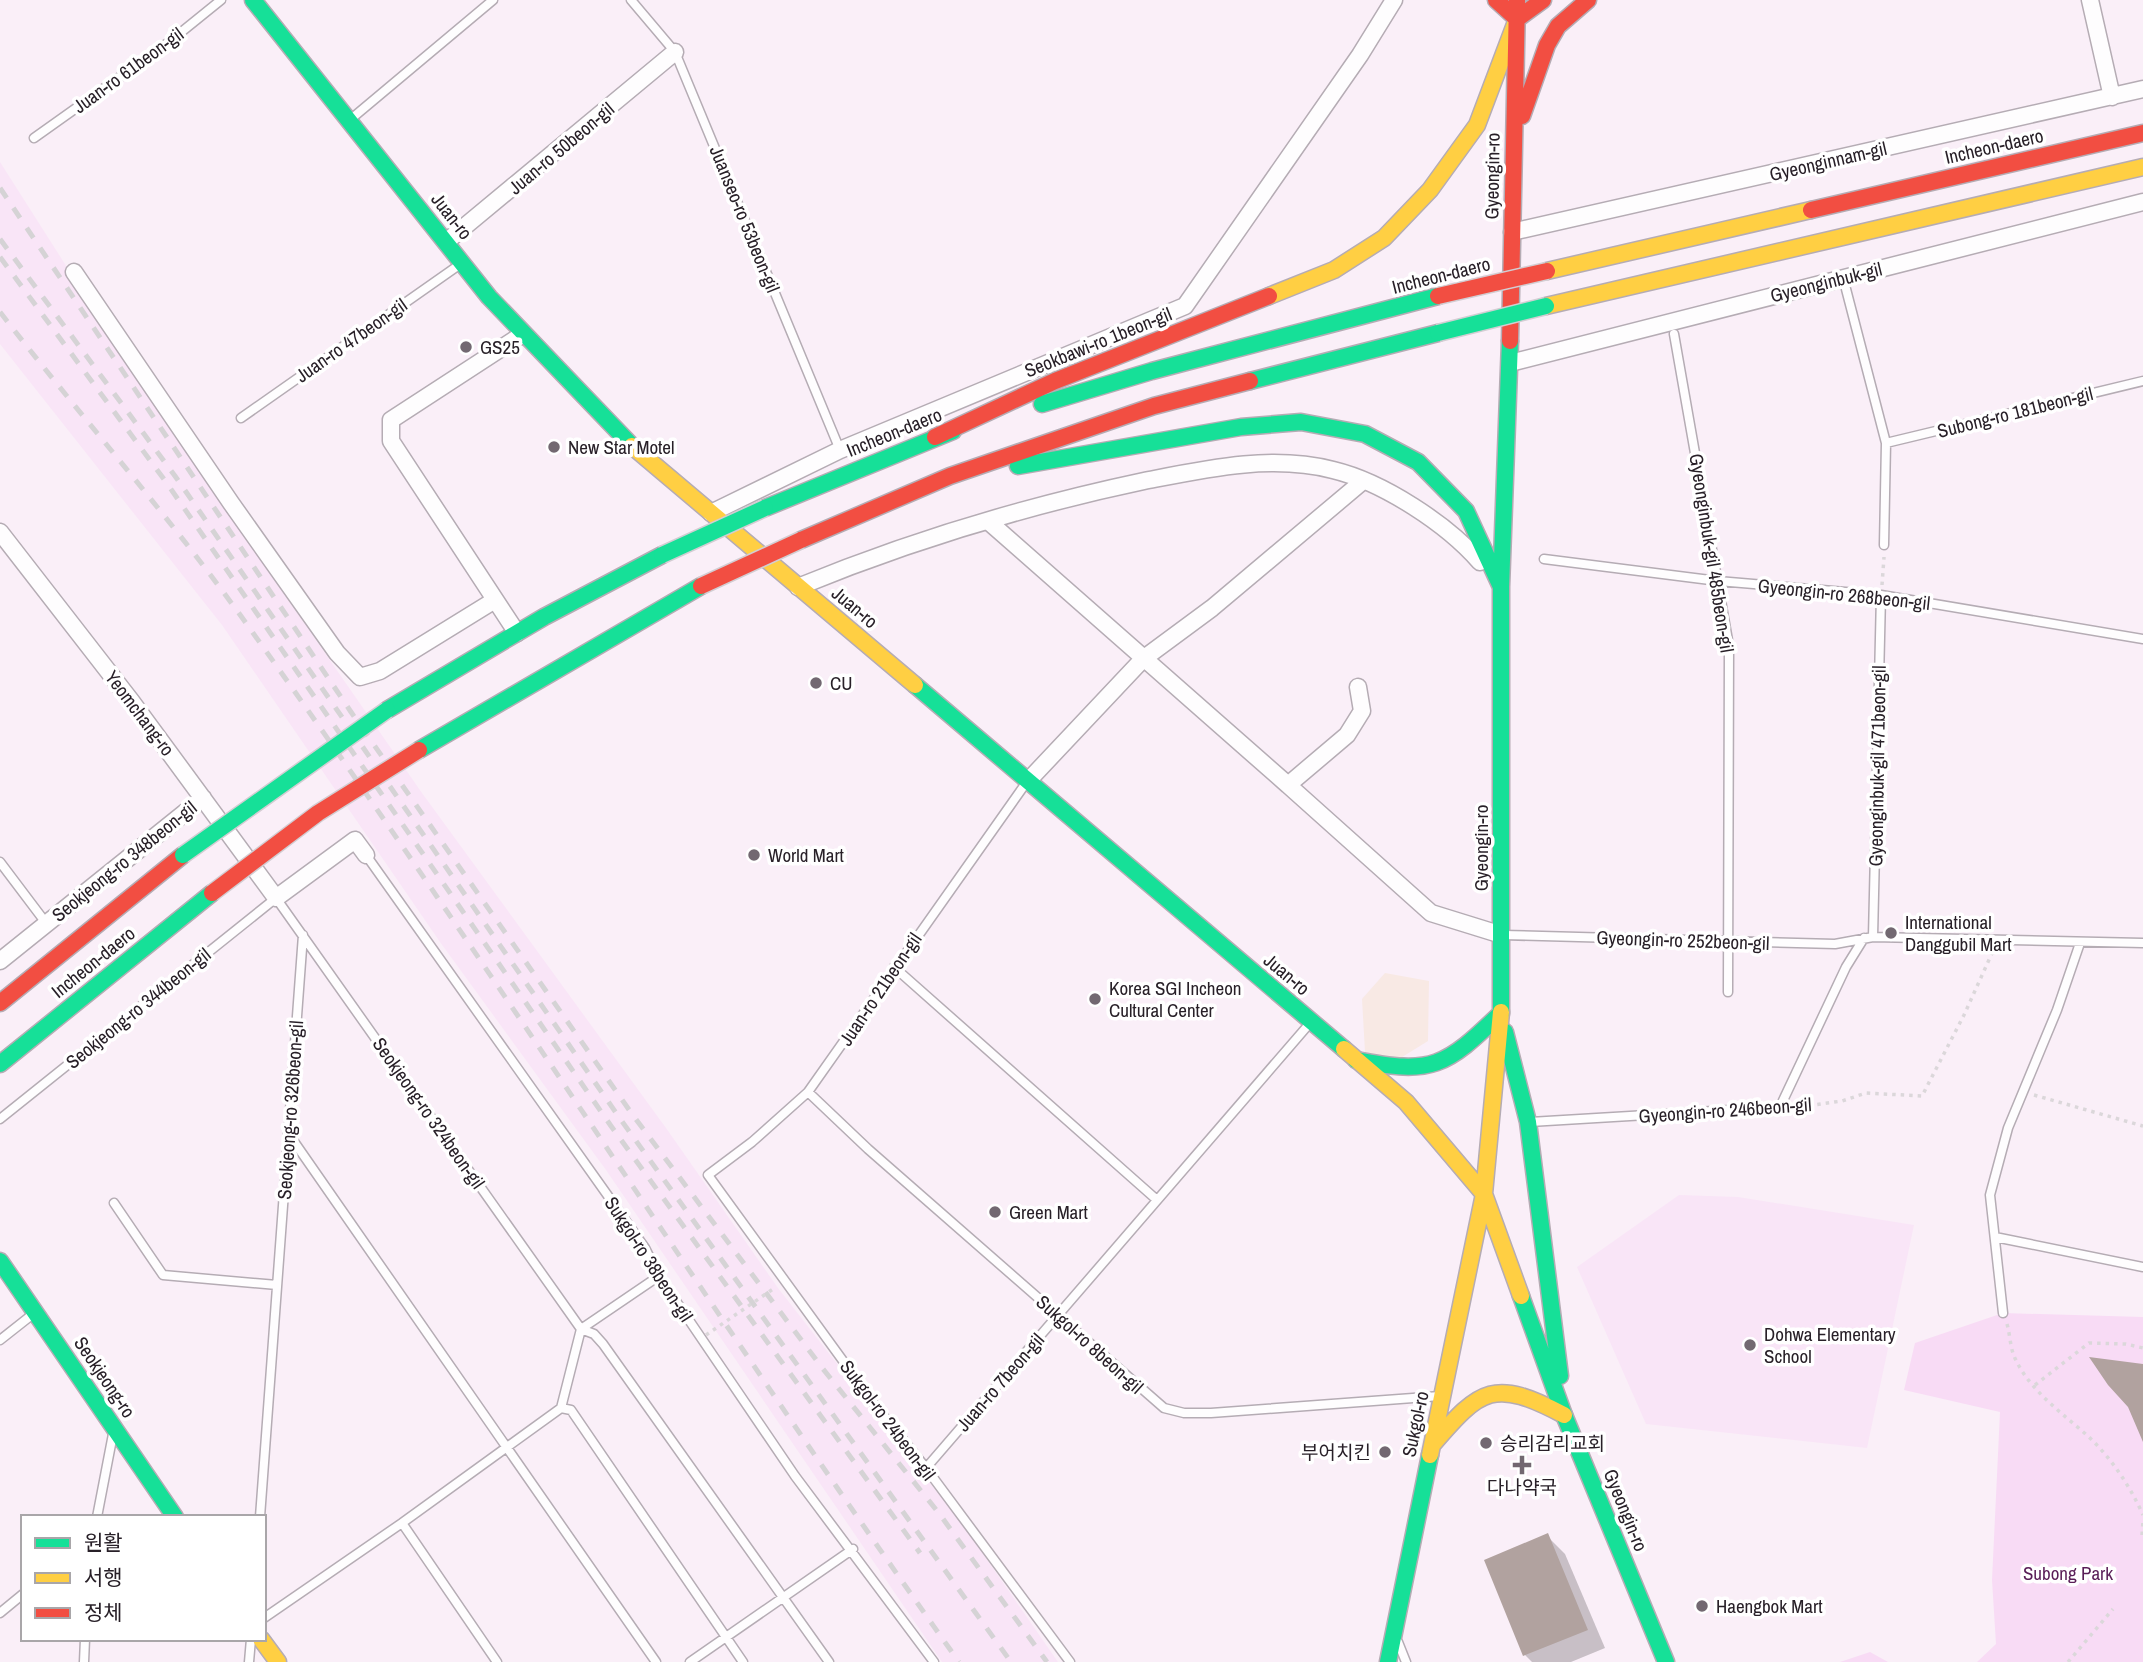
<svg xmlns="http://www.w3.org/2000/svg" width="2143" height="1662" viewBox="0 0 2143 1662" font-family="'Archivo Narrow','Noto Sans KR',sans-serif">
<rect width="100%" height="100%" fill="#faeff8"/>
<!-- commercial -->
<path fill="#f8e9e4" d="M 1385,973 L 1429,981 L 1428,1041 L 1394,1062 L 1365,1052 L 1362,999 Z"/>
<!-- built -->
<path fill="#f9e5f7" d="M 0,162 L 175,437 L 422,793 L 666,1128 L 778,1288 L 965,1528 L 1058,1662 L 942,1662 L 606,1170 L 440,942 L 222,625 L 0,344 Z
M 1679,1195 L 1738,1197 L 1914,1225 L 1867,1448 L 1646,1424 L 1577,1267 Z"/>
<!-- green -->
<path fill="#f8dbf5" d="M 2003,1313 L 2143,1317 L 2143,1662 L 1977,1662 L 1996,1644 L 1992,1580 L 2000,1412 L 1904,1390 L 1915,1343 Z
M 1870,1652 L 1888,1662 L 1840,1662 Z"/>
<!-- shadow -->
<path fill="#0003" d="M 1547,1536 L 1565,1554 L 1605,1648 L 1571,1662 L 1532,1662 L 1525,1655 Z"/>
<!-- building -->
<path fill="#b1a29f" d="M 2089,1357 L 2143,1364 L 2143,1442 L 2128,1407 L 2108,1385 Z
M 1548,1533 L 1588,1630 L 1523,1656 L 1484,1560 Z"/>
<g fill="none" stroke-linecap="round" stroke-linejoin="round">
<defs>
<path id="lane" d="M 631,0 L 675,52 L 840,450
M 351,119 L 493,0
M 34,138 L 169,42 L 221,0
M 1846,289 L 1886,443 L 1884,545
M 1674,334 L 1729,646 L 1728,992
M 241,418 L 459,265
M 1886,443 L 2143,381
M 1544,559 L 1718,581 L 1881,595 L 2143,639
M 1026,783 L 808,1092 L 752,1142 L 708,1175 L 878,1409 L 926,1468 L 1070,1662
M 366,855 L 645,1248 L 659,1276 L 795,1476 L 934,1662
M 0,862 L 46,923
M 1503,935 L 1835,944 L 1873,937 L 2143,943
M 1873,937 L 1881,595
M 894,967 L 1157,1200
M 808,1092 L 868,1149 L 1164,1408 L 1184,1413 L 1211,1413 L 1440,1396
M 0,1119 L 276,898 L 581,1329 L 594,1334 L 603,1344 L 829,1662
M 1530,1122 L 1780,1107 L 1846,967 L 1864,938
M 288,1133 L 656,1662
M 114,1203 L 163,1275 L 277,1285
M 1995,1237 L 2143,1267
M 2003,1313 L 1990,1195 L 2008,1128 L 2057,1010 L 2080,943
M 0,1340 L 33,1314
M 561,1408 L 571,1410 L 743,1662
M 926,1468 L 1310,1023
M 97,1517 L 113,1434
M 260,1517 L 303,935
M 402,1523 L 497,1662
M 0,1613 L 23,1594
M 264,1618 L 402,1523 L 561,1408 L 581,1329 L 659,1276
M 1398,1642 L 1406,1662
M 84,1662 L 85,1639
M 249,1662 L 251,1639
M 690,1662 L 853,1549"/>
<path id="street" d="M 2090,0 L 2112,97
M 1512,232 L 2143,89
M 446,242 L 675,52
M 74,272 L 231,503 L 337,653 L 360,677 L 380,671 L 495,600
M 1510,363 L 2143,202
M 711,513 L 840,450 L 1185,306 L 1360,55 L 1394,0
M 988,521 L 1288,785 L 1347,735 L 1362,711 L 1358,687
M 0,532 L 132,702 L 276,898 L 355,840 L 366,855
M 798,587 C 910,541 1026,506 1144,481 C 1205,469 1271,454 1333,470 C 1383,482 1447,524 1480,562
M 517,633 L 391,441 L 391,420 L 523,334
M 1028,781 L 1143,659 L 1212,608 L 1363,481
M 1288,785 L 1431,913 L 1502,935
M 0,961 L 203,798"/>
<path id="fast" d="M 253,0 L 489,297 L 632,446
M 1250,381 L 1438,333
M 1042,404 L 1152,371 L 1438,296
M 1018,466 L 1241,427 L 1301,422 L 1365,434 L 1418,462 L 1466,511 L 1501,587
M 765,508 L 953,431
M 915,685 L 1344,1049
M 387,710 L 544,617 L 662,555
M 419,750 L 701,586
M 1501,1012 L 1501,587 L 1510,341
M 1505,1032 L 1528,1122 L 1560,1376
M 1356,1060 C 1433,1075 1445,1067 1501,1013
M 0,1064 L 212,893
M 0,1261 L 175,1517
M 1521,1296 L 1564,1415 L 1666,1662
M 1388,1662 L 1430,1455"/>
<path id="slow" d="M 1547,271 L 1811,210
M 1269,296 L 1334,270 L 1384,238 L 1430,190 L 1477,125 L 1517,19
M 1546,306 L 2143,167
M 632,446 L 915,685
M 1501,1012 L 1484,1194 L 1521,1296
M 1344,1049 L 1406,1102 L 1484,1194 L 1430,1455
M 1433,1444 C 1481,1388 1494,1378 1564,1415
M 261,1639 L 278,1662"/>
<path id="jam" d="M 1496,0 L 1517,19 L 1543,0
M 1522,116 L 1547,45 L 1558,26 L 1588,0
M 1811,210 L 2143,133
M 1510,341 L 1517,0
M 935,437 L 1055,381 L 1269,296
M 801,540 L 950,476 L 1154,406 L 1250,381
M 0,1003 L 183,855"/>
</defs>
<!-- lane casing -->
<use href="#lane" stroke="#b5acb4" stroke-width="11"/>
<!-- street casing -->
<use href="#street" stroke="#b5acb4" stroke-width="19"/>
<!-- fast casing -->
<use href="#fast" stroke="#b5acb4" stroke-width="19"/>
<!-- slow casing -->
<use href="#slow" stroke="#b5acb4" stroke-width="19"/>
<!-- jam casing -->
<use href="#jam" stroke="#b5acb4" stroke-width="19"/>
<!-- path -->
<path stroke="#dbd7da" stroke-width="3.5" stroke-dasharray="3.5 5" stroke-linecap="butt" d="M 1882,585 L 1884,557
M 2034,1095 L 2143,1126
M 1792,1108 L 1842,1101 L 1866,1093 L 1922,1096 L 1964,1015 L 1993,951
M 2007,1324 C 2010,1334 2010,1346 2014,1356 C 2029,1391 2064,1414 2091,1439 C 2113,1461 2130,1486 2143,1515
M 2035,1385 L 2089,1343 L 2126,1344 L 2143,1348
M 2142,1535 L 2143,1521
M 2068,1662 L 2113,1609"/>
<!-- lane -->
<use href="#lane" stroke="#fefdfe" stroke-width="8"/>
<!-- street -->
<use href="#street" stroke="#fefdfe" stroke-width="16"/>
<!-- fast -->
<use href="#fast" stroke="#16e098" stroke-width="16"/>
<!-- slow -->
<use href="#slow" stroke="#ffcf43" stroke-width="16"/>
<!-- jam -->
<use href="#jam" stroke="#f24e42" stroke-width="16"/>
<!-- rail -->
<path stroke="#d5d3d5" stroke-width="5" stroke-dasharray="12 12" stroke-linecap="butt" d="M 0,188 L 351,712 L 632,1114 L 823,1369 L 938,1512 L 1047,1662
M 0,239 L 175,476 L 621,1120 L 1011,1662
M 0,257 L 166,482 L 611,1126 L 920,1553
M 0,312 C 78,413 163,509 238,612 C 486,957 713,1316 959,1662"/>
<defs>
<path id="fast-bridge" d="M 1438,333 L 1546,306
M 662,555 L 765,508
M 183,855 L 387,710"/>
<path id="jam-bridge" d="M 1438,296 L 1547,271
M 701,586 L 801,540
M 212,893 L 318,813 L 419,750"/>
</defs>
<!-- fast-bridge casing -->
<use href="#fast-bridge" stroke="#d2cdd2" stroke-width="19" stroke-linecap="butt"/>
<!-- jam-bridge casing -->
<use href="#jam-bridge" stroke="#d2cdd2" stroke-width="19" stroke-linecap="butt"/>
<!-- path-bridge -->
<path stroke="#dbd7da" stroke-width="3.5" stroke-dasharray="3.5 5" stroke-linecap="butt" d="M 706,1335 L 776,1287"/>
<!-- fast-bridge -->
<use href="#fast-bridge" stroke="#16e098" stroke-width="16"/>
<!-- jam-bridge -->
<use href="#jam-bridge" stroke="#f24e42" stroke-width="16"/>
</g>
<!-- markers -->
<g fill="#726871" stroke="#fff" stroke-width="2.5">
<circle cx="466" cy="347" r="7"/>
<circle cx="554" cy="447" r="7"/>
<circle cx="816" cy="683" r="7"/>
<circle cx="754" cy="855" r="7"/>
<circle cx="1891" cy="933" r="7"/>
<circle cx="1095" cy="999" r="7"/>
<circle cx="995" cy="1212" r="7"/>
<circle cx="1750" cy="1345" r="7"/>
<circle cx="1486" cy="1443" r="7"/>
<circle cx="1385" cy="1452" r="7"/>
<path d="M1518.5 1454.5h7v7h7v7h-7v7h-7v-7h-7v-7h7z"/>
<circle cx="1702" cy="1606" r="7"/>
</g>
<g text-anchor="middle" stroke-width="7" stroke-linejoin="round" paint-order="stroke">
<!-- street labels -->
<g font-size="19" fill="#282028" stroke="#fff">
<text transform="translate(128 70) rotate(-36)" y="7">Juan-ro 61beon-gil</text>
<text transform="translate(1994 146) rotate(-13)" y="7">Incheon-daero</text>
<text transform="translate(561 148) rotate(-40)" y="7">Juan-ro 50beon-gil</text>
<text transform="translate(1828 161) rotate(-13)" y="7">Gyeonginnam-gil</text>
<text transform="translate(1492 176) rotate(-89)" y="7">Gyeongin-ro</text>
<text transform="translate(452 216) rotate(52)" y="7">Juan-ro</text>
<text transform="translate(745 219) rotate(68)" y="7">Juanseo-ro 53beon-gil</text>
<text transform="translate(1441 275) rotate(-14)" y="7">Incheon-daero</text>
<text transform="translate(1826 282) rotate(-14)" y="7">Gyeonginbuk-gil</text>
<text transform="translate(351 340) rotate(-35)" y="7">Juan-ro 47beon-gil</text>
<text transform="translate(1098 342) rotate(-22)" y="7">Seokbawi-ro 1beon-gil</text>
<text transform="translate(2015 412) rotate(-14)" y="7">Subong-ro 181beon-gil</text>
<text transform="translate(894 432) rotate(-22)" y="7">Incheon-daero</text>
<text transform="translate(1712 553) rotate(81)" y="7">Gyeonginbuk-gil 485beon-gil</text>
<text transform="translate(1844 594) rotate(6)" y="7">Gyeongin-ro 268beon-gil</text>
<text transform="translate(855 607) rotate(40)" y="7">Juan-ro</text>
<text transform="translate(140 713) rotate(53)" y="7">Yeomchang-ro</text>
<text transform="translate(1877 766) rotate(-89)" y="7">Gyeonginbuk-gil 471beon-gil</text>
<text transform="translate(1481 848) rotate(-90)" y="7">Gyeongin-ro</text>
<text transform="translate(124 861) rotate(-39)" y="7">Seokjeong-ro 348beon-gil</text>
<text transform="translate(1683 940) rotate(2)" y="7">Gyeongin-ro 252beon-gil</text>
<text transform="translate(93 962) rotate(-39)" y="7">Incheon-daero</text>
<text transform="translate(1287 974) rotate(40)" y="7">Juan-ro</text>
<text transform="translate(880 989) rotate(-56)" y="7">Juan-ro 21beon-gil</text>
<text transform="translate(138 1008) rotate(-39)" y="7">Seokjeong-ro 344beon-gil</text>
<text transform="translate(290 1110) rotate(-86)" y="7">Seokjeong-ro 326beon-gil</text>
<text transform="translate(1725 1110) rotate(-4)" y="7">Gyeongin-ro 246beon-gil</text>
<text transform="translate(429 1113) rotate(55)" y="7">Seokjeong-ro 324beon-gil</text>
<text transform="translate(649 1259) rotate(57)" y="7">Sukgol-ro 38beon-gil</text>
<text transform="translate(1090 1344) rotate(42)" y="7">Sukgol-ro 8beon-gil</text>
<text transform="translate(105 1377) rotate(56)" y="7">Seokjeong-ro</text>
<text transform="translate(1000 1382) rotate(-49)" y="7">Juan-ro 7beon-gil</text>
<text transform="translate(888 1420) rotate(53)" y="7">Sukgol-ro 24beon-gil</text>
<text transform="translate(1415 1424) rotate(-78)" y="7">Sukgol-ro</text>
<text transform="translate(1626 1510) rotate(68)" y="7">Gyeongin-ro</text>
</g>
<!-- poi labels -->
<g font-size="19" fill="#282028" stroke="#fff" text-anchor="start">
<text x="480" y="354">GS25</text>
<text x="568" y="454">New Star Motel</text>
<text x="830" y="690">CU</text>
<text x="768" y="862">World Mart</text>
<text x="1905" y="929">International<tspan x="1905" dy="22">Danggubil Mart</tspan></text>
<text x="1109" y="995">Korea SGI Incheon<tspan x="1109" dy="22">Cultural Center</tspan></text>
<text x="1009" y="1219">Green Mart</text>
<text x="1764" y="1341">Dohwa Elementary<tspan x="1764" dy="22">School</tspan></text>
<text x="1500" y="1450">승리감리교회</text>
<text x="1371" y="1459" text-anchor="end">부어치킨</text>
<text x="1522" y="1494" text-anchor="middle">다나약국</text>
<text x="1716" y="1613">Haengbok Mart</text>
</g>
<!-- park labels -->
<g font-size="19" fill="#591d57" stroke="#fff">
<text x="2068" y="1580">Subong Park</text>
</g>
</g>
<!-- legend -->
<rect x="21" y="1515" width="245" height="126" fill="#ffffff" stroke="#a9a6a9" stroke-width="2"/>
<rect x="35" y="1538" width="35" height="10" fill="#16e098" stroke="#a9a6a9" stroke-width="2"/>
<text x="84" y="1550" font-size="21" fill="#282028">원활</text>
<rect x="35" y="1573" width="35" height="10" fill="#ffcf43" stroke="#a9a6a9" stroke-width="2"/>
<text x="84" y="1585" font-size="21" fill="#282028">서행</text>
<rect x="35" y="1608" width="35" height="10" fill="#f24e42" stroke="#a9a6a9" stroke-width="2"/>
<text x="84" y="1620" font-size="21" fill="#282028">정체</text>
</svg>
